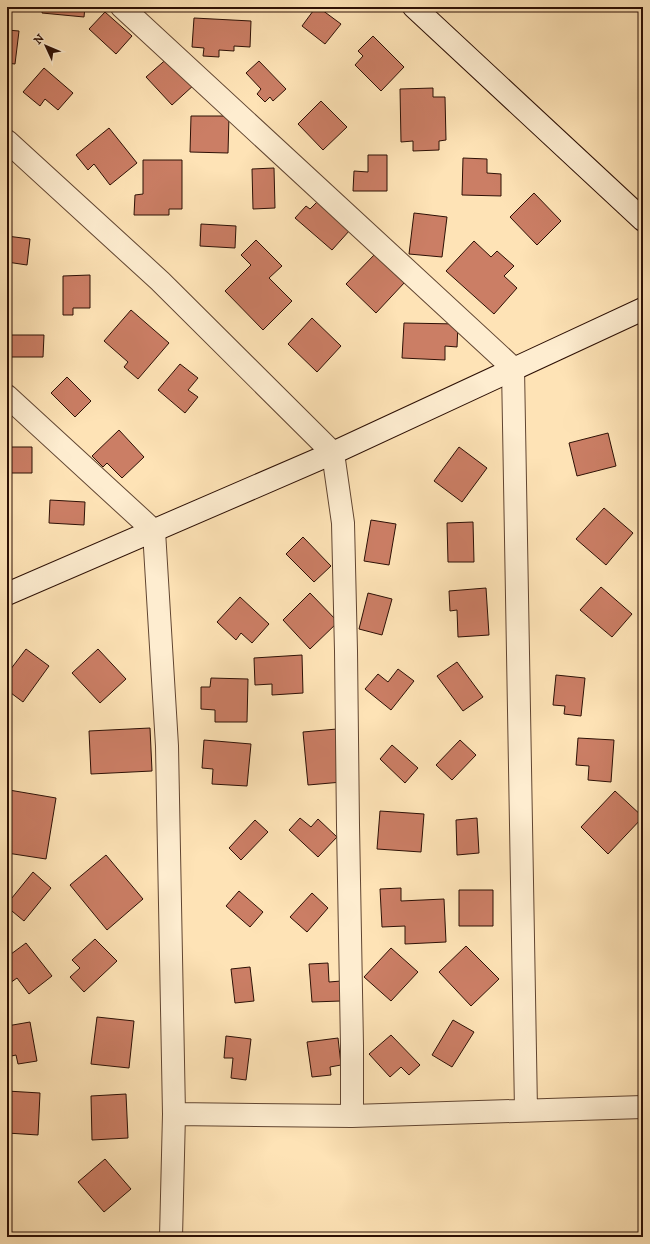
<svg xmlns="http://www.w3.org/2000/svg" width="650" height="1244" viewBox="0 0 650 1244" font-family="'IM FELL DW Pica',serif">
<rect width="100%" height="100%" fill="#fee3b6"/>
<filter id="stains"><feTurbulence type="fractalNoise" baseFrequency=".005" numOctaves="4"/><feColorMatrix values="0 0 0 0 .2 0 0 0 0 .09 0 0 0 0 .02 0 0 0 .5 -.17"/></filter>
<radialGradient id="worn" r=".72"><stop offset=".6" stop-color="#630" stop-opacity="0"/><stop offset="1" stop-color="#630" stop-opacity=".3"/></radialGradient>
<!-- building -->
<path fill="#cb7e65" stroke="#2d1005" d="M 43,7 L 85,7 L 84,17 L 42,13 Z
M 316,7 L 318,7 L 341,24 L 325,44 L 302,26 Z
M 105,12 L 132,36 L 116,54 L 89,29 Z
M 194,18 L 251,21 L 250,47 L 234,46 L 234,51 L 219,50 L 219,57 L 203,56 L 204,48 L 192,47 Z
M 7,30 L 19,31 L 15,64 L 7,63 Z
M 373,36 L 404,67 L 381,91 L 355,65 L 363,56 L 358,51 Z
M 170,56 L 195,84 L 172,105 L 146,77 Z
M 259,61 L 286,89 L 273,101 L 270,97 L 265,102 L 257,94 L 261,89 L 246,73 Z
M 44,68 L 73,93 L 58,110 L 45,99 L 40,106 L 23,92 Z
M 433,88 L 433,97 L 445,97 L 446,140 L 439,141 L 439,150 L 413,151 L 413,141 L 401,142 L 400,89 Z
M 321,101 L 347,127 L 323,150 L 298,124 Z
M 191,116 L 229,116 L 228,153 L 190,152 Z
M 109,128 L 137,163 L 110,185 L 94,164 L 88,170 L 76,155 Z
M 368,155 L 387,155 L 387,191 L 353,191 L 354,171 L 368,172 Z
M 463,158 L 487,159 L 487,173 L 501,174 L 501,196 L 462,195 Z
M 143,160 L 182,160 L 182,209 L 169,209 L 169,215 L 134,215 L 135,195 L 143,194 Z
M 274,168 L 275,208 L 253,209 L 252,169 Z
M 534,193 L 561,221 L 537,245 L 510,217 Z
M 317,202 L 350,230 L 332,250 L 295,218 L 306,206 L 310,209 Z
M 414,213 L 447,217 L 442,257 L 409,254 Z
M 201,224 L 236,226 L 235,248 L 200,246 Z
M 7,236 L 30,239 L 27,265 L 7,262 Z
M 256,240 L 282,266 L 269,278 L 292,301 L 263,330 L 225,291 L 251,265 L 241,255 Z
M 474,241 L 491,257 L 497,251 L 514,266 L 504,276 L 517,288 L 494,314 L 446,271 Z
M 375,254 L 405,282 L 376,313 L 346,284 Z
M 90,275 L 90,308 L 73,308 L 73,315 L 63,315 L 63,276 Z
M 131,310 L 169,343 L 138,379 L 124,367 L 128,362 L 104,341 Z
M 312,318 L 341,346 L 317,372 L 288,344 Z
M 404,323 L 458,324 L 457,347 L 445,346 L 445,360 L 402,358 Z
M 10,335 L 44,335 L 43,357 L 9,357 Z
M 180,364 L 198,378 L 188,390 L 198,397 L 185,413 L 158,390 Z
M 67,377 L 91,401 L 75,417 L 51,393 Z
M 119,430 L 144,457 L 122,478 L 107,463 L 103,467 L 92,456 Z
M 608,433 L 616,466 L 577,476 L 569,443 Z
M 7,447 L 32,447 L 32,473 L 7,473 Z
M 459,447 L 487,468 L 462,502 L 434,481 Z
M 50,500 L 85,502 L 84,525 L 49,523 Z
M 604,508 L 633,533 L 606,565 L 576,539 Z
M 371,520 L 396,524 L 389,565 L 364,561 Z
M 473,522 L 474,562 L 448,562 L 447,523 Z
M 303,537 L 331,566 L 314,582 L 286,554 Z
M 601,587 L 632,614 L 612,637 L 580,610 Z
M 486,588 L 489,635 L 458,637 L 457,610 L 450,611 L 449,591 Z
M 310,593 L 338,622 L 310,649 L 283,620 Z
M 368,593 L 392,599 L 382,635 L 359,629 Z
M 240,597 L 269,624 L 252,643 L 241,633 L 236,640 L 217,622 Z
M 26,649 L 49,666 L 23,702 L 7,690 L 7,674 Z
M 98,649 L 126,679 L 100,703 L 72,673 Z
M 302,655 L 303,693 L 272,695 L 272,684 L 255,685 L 254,658 Z
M 457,662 L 483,697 L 463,711 L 437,676 Z
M 398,669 L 414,681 L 391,710 L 365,689 L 378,674 L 388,682 Z
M 556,675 L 585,678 L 581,716 L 564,714 L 565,706 L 553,705 Z
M 211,678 L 248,679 L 247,722 L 215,722 L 215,710 L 201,709 L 201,687 L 210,687 Z
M 150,728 L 152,771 L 91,774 L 89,731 Z
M 337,729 L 342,782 L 308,785 L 303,732 Z
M 578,738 L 614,740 L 611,782 L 588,780 L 589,766 L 576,765 Z
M 204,740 L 251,744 L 247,786 L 212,784 L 213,769 L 202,768 Z
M 460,740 L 476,755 L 452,780 L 436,765 Z
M 392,745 L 418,768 L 405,783 L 380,759 Z
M 9,790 L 56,798 L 46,859 L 7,853 L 7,804 Z
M 615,791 L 643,817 L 608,854 L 581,827 Z
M 380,811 L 424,814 L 421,852 L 377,849 Z
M 300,818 L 311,827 L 318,819 L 337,837 L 318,857 L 289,830 Z
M 477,818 L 479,853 L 457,855 L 456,820 Z
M 255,820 L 268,832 L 241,860 L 229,848 Z
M 106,855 L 143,899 L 107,930 L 70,885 Z
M 33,872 L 51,888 L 24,921 L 7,907 L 7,904 Z
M 401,888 L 401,901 L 444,899 L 446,942 L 405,944 L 405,926 L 382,927 L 380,889 Z
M 459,890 L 493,890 L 493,926 L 459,926 Z
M 239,891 L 263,912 L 250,927 L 226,906 Z
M 312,893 L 328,908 L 307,932 L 290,917 Z
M 95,939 L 117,961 L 84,992 L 70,977 L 80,968 L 72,960 Z
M 26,943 L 52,976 L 29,994 L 17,978 L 10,983 L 7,980 L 7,957 Z
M 466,946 L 499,979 L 471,1006 L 439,972 Z
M 391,948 L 418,972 L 391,1001 L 364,977 Z
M 328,963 L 329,982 L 341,981 L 341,1001 L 312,1002 L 309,964 Z
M 250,967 L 254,1001 L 235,1003 L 231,969 Z
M 97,1017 L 134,1021 L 129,1068 L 91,1064 Z
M 453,1020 L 474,1032 L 452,1067 L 432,1055 Z
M 30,1022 L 37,1061 L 18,1064 L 16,1055 L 7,1057 L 7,1026 Z
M 391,1035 L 420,1065 L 409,1075 L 401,1067 L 390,1077 L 369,1054 Z
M 226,1036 L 251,1039 L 246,1080 L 231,1078 L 233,1058 L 224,1058 Z
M 338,1038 L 341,1065 L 330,1067 L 331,1075 L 312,1077 L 307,1042 Z
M 7,1091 L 40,1093 L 38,1135 L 7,1133 Z
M 126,1094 L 128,1138 L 92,1140 L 91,1096 Z
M 105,1159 L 131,1189 L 104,1212 L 78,1182 Z"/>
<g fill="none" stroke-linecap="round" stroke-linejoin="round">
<defs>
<path id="street" d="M 122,7 L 513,368 L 526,1110
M 7,141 L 160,281 L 333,453 L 343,523 L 346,651 L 348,825 L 352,1046 L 352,1116
M 7,396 L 154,531 L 167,746 L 174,1114 L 171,1237
M 174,1114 L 352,1116 L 643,1107"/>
<path id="secondary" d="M 414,7 L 643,220
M 7,594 L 333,453 L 643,309"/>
</defs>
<!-- street casing -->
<use href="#street" stroke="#614531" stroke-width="24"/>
<!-- secondary casing -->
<use href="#secondary" stroke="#2d1005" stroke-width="24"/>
<!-- street -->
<use href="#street" stroke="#feedd0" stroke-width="22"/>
<!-- secondary -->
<use href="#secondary" stroke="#feedd0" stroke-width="22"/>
</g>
<!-- margin -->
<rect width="650" height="1244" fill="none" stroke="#fee3b6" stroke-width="24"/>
<rect x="8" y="8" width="634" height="1228" fill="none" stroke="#2d1005" stroke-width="2"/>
<rect x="12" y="12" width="626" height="1220" fill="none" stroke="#2d1005"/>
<!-- north arrow -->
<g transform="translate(46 46) rotate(314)" stroke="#feedd0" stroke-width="3" paint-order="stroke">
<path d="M0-3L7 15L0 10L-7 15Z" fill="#2d1005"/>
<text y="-6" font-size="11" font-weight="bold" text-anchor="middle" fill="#2d1005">N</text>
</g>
<rect width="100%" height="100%" filter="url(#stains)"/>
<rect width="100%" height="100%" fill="url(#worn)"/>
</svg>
